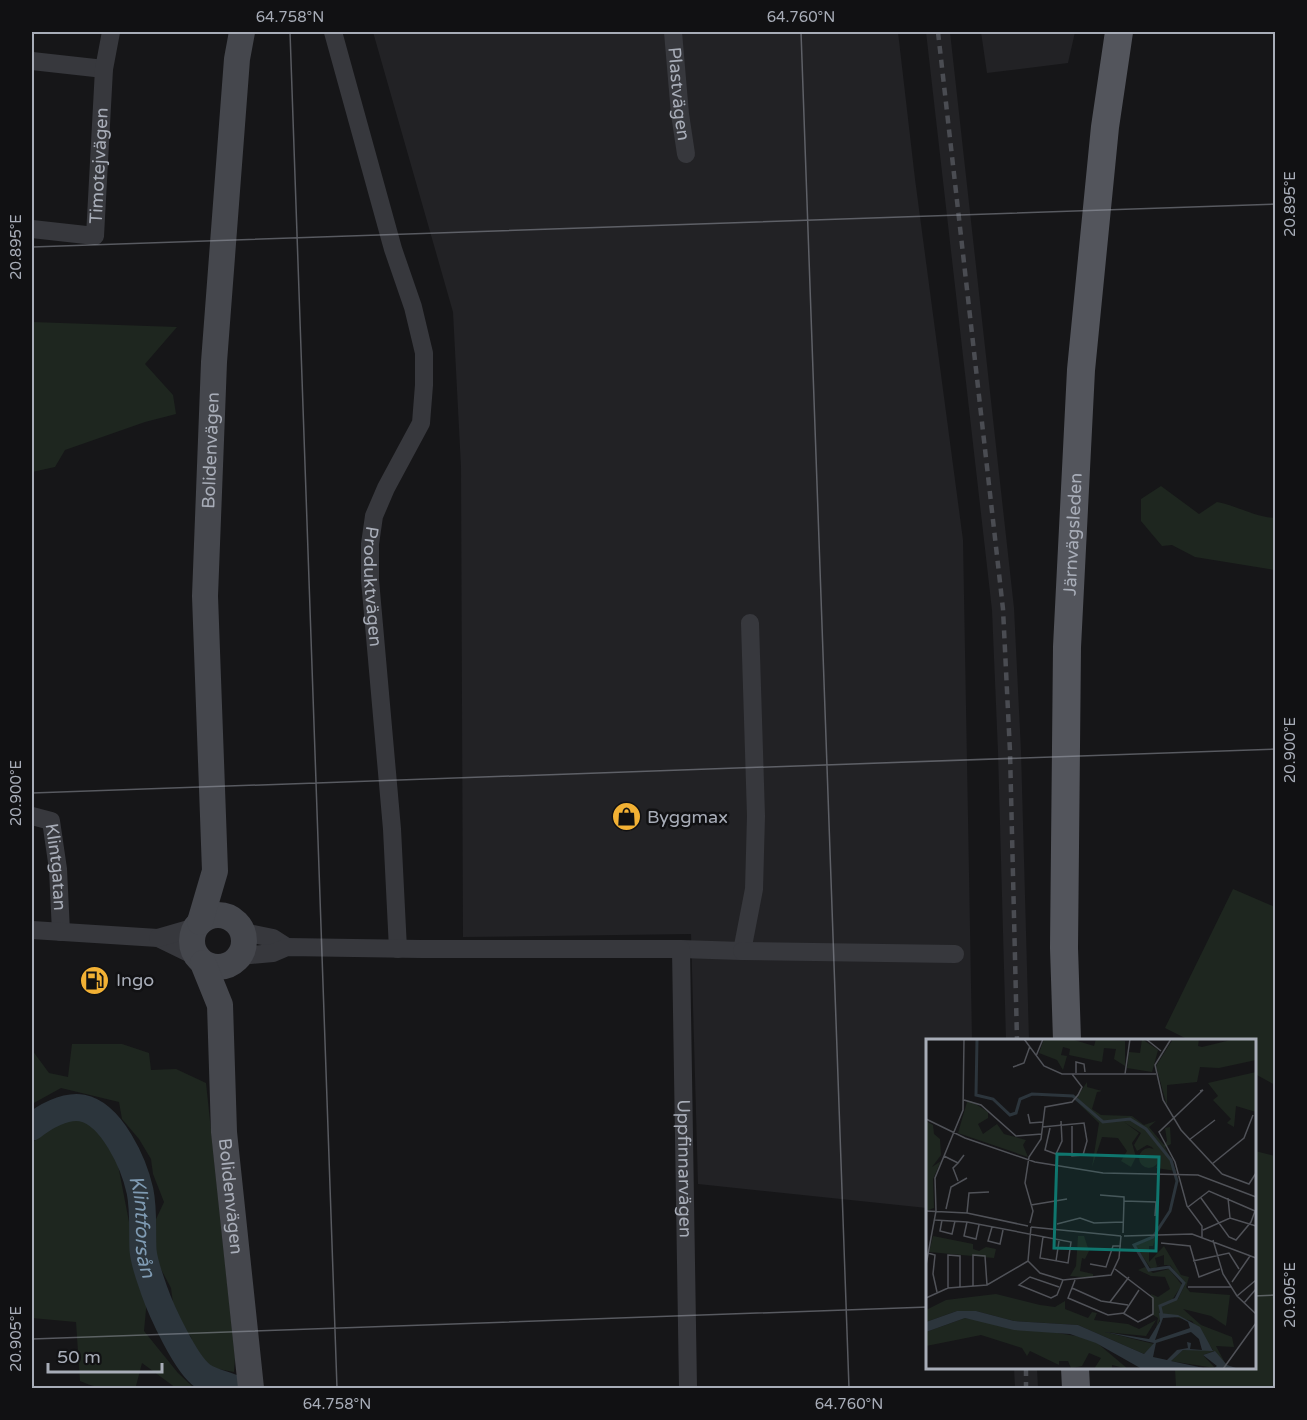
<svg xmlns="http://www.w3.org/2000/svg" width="1307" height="1420" viewBox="0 0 1307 1420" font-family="'Varela Round',sans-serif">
<rect width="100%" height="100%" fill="#161618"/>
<!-- built -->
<path fill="#222225" d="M 373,32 L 898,32 L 915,179 L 963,540 L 972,1040 L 928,1040 L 927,1208 L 698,1184 L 691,934 L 463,937 L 461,467 L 453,312 Z
M 926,32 L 950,32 L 1014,608 L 1021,751 L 1029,1040 L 1006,1040 L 998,752 L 992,610 Z
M 981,32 L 1075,32 L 1068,63 L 987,73 Z
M 1014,1368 L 1037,1368 L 1038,1388 L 1015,1388 Z"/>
<!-- green -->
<path fill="#1e261f" d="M 32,322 L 177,327 L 145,364 L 173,395 L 176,414 L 145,422 L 65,450 L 55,467 L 32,472 Z
M 1161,486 L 1199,514 L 1217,502 C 1238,506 1254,517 1275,518 L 1275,570 L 1195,557 L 1172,545 L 1162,546 L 1141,521 L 1141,499 Z
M 1233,889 L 1275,907 L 1275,1085 L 1255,1074 L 1254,1040 L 1189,1040 L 1165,1028 Z
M 72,1044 L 122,1044 L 149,1053 L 151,1070 L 176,1069 L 206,1083 L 235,1358 L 234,1372 L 213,1368 L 194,1349 L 191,1337 L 175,1318 L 171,1288 L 154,1256 L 151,1230 L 164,1202 L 153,1174 L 151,1159 L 139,1139 L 122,1119 L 119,1102 L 61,1088 L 32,1104 L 32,1050 L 49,1073 L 68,1077 Z
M 85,1118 L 104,1134 L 118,1165 L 137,1263 L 147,1299 L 144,1331 L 178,1373 L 194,1388 L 176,1388 L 142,1363 L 136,1386 C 117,1392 98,1389 80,1381 L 76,1322 L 32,1318 L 32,1143 L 58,1121 Z
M 1255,1151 L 1275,1156 L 1275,1388 L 1179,1388 L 1176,1387 L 1175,1368 L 1254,1368 Z"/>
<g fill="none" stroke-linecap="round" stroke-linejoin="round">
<!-- river -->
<path stroke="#2c353c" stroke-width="27" id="s1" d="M 32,1127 C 44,1117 65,1105 82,1108 C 112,1114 134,1164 140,1191 C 144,1210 142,1231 143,1250 C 144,1263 150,1278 154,1290 C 161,1310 186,1365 203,1376 C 212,1382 224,1384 233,1388"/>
<!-- street -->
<g stroke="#37383d" stroke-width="18">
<path id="s2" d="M 333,32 L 393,249 L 413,307 L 424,353 L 424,385 L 421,423 L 386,488 L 374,516 L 370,544 L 370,580 L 392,829 L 398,949"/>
<path id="s3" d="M 673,32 L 680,114 L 686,154"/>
<path d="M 32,61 L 104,69"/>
<path id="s4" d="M 32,229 L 95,236 L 104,69 L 111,32"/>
<path id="s5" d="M 32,816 L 51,821 L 58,869 L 61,932"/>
<path d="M 32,930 L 158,938 L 197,957"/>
<path d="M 243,932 L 273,938 L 287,947"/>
<path d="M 158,938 L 196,927"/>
<path d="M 681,949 L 742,951 L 754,889 L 756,816 L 750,623"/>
<path d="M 742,951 L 955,954"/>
<path id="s6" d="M 240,956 L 273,953 L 287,947 L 421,949 L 681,949 L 688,1388"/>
</g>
<!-- secondary -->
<g stroke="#45474d" stroke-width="26">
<circle cx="218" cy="941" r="26"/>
<path id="s7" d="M 200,922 L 215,871 L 205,596 L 214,362 L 237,59 L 242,32"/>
<path id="s8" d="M 203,963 L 220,1005 L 224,1132 L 251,1388"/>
</g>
<!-- primary -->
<g stroke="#53555c" stroke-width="28">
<path id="s9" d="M 1067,1040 L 1064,948 L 1067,647 L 1081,370 L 1105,127 L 1119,32"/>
<path d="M 1075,1368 L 1076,1388"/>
</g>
<!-- rail -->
<path stroke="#4a4c52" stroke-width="4.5" stroke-dasharray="8 6" stroke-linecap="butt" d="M 938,32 L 1003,609 L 1010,752 L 1017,1040
M 1026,1368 L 1026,1388"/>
</g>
<!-- ticks -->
<path fill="none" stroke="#a8adb8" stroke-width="1.5" stroke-opacity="0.45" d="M 290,32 L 337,1388M 801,32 L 849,1388M 32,247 L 1276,204M 32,793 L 1276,749M 1254,1296 L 1276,1295M 32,1339 L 928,1307"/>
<!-- icons -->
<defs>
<symbol id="shop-disc" viewBox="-11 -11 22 22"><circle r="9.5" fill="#f2b134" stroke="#111113"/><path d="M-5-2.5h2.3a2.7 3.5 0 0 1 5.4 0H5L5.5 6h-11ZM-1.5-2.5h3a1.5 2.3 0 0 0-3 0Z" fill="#111"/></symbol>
<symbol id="fuel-disc" viewBox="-11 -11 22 22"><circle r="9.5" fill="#f2b134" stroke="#111113"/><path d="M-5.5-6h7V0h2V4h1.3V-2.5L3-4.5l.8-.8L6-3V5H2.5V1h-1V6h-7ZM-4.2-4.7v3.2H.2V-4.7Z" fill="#111"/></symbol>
</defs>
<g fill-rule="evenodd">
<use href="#shop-disc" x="610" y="800" width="33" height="33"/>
<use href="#fuel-disc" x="78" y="964" width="33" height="33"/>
</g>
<g text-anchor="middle" stroke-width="5" stroke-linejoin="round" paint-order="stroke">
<!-- street labels -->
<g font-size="18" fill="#a8adb8" stroke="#111113">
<text dy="6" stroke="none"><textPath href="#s3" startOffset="62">Plastvägen</textPath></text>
<text dy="6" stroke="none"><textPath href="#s4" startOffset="134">Timotejvägen</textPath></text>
<text dy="6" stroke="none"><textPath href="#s7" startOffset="474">Bolidenvägen</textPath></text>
<text dy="6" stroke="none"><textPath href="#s9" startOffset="506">Järnvägsleden</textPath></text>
<text dy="6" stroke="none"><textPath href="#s2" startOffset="579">Produktvägen</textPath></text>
<text dy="6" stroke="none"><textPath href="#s5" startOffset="66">Klintgatan</textPath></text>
<text dy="6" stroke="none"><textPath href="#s6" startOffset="662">Uppfinnarvägen</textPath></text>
<text dy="6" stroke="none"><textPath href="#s8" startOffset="237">Bolidenvägen</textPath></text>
</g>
<!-- poi labels -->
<g font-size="18" fill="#a8adb8" stroke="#111113" text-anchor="start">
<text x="647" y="823">Byggmax</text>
<text x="116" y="986">Ingo</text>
</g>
<!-- water labels -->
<g font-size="20" font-style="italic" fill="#7f9bb3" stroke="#111113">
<text dy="7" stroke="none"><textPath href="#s1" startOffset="196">Klintforsån</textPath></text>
</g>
</g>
<!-- overview -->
<g transform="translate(926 1039)">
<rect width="330" height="330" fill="#161618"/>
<path d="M 118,0 L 145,0 L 168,7 L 170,0 L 199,2 L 199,27 L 188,20 L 190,10 L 178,9 L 176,23 L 143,16 L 144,10 L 137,8 L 135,16 L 141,17 L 137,31 L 131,21 L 113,14 ZM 216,0 L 232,11 L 226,33 L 201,29 L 203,13 L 214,14 ZM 247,0 L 273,0 L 272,7 L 276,8 L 309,0 L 330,0 L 330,21 L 293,29 L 274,28 L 271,43 L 241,46 L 241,67 L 230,27 ZM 330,33 L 330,73 L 310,67 L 308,88 L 301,84 L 305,80 L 287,61 L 292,57 L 282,44 ZM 161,43 L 161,48 L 176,52 L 171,53 L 166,70 L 175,76 L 206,77 L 218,86 L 230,82 L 223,88 L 238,106 L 241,102 L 239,89 L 244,88 L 245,105 L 239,108 L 250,132 L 230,129 L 234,119 L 226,108 L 221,106 L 211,112 L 208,106 L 215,94 L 198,83 L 213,94 L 206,104 L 210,118 L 205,128 L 195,122 L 201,112 L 192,99 L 176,98 L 166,128 L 173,84 L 149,61 ZM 45,62 L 62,73 L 62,79 L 52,85 L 57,95 L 71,85 L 78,95 L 100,101 L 97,106 L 102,118 L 32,94 L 41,63 ZM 0,82 L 7,86 L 8,95 L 14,100 L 15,116 L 6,128 L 15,122 L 7,140 L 8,169 L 0,172 ZM213 119a10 10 0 1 1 20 0a10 10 0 1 1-20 0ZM 7,197 L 47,205 L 47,210 L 53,212 L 60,208 L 70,210 L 68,219 L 3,213 ZM 152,197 L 158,197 L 163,212 L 159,220 L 156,219 L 154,232 L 167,235 L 167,239 L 144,237 L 150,227 ZM 230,198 L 227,207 L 223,207 L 223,223 L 238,207 L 255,236 L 263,238 L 260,248 L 264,253 L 304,256 L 300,287 L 285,277 L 257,270 L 275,286 L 306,298 L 308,308 L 290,307 L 299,324 L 288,312 L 277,316 L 289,329 L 244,322 L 257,311 L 287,311 L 266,282 L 235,275 L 235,267 L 252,260 L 259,245 L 244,226 L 238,226 L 238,216 L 229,219 L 231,227 L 236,224 L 226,231 L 209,207 ZM 219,228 L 227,234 L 243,230 L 256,246 L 246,261 L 233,267 L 234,280 L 230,290 L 232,279 L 227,276 L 225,255 L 232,258 L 244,250 L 239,238 L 225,237 L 212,231 ZM 70,255 L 114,266 L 129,268 L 139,262 L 139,270 L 162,279 L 166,273 L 171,274 L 168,281 L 202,285 L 213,290 L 230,281 L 220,297 L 179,293 L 228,305 L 218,315 L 152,286 L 88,282 L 50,272 L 31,272 L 0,283 L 0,271 L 20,261 ZM 39,279 L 156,298 L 170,303 L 202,330 L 186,326 L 186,330 L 168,330 L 175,319 L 163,314 L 156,327 L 145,329 L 142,322 L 133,322 L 133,326 L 104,312 L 101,317 L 96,309 L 55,296 L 0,307 L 0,293 Z" fill="#1e261f"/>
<path d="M 31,272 L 50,272 L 88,282 L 152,286 L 218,315 L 228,304 L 179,293 L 223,300 L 234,282 L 233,274 L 252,276 L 274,288 L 287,312 L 257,311 L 245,322 L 282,330 L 216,330 L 170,304 L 144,295 L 88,291 L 39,279 L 0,293 L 0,283 ZM 253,278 L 262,283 L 264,289 L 229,301 L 237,279 ZM 265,293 L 273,300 L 276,311 L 264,310 L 265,304 L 261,303 L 262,309 L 251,311 L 241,321 L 227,318 L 230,304 ZM 289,312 L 301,326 L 313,330 L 287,330 L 291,327 L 277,316 Z" fill="#2c353c" fill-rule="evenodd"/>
<path fill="none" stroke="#2c353c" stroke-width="3" d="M 51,0 L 50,56 L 67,60 L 84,76 L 90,74 L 94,60 L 106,55 L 147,57 L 177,83 L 204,80 L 220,90 L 245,121 L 251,142 L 244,172 L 227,198 L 208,206 L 223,231 L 243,228 L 258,244 L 250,260 L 234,267 L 236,277"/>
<path fill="none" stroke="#505258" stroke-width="1.5" d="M 98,0 L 118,27 L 136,35 L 230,35M 220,0 L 235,12M 245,0 L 229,26 L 237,61 L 255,91 L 296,135M 110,17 L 117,0M 87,28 L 98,24 L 104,7M 150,34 L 150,23 L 158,25 L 159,33M 199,35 L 204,0M 274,52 L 277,51 L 233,93 L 249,123 L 261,167 L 276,187 L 276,198M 38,61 L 55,66 L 90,97 L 116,95M 102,75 L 104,84 L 117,83M 0,80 L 39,99 L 109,123 L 177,134 L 272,136 L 330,158M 116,88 L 158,84 L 161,102 L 157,116 L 146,117 L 146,87M 124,89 L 119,111 L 130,115 L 136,102 L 135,82M 263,101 L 289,81M 18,117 L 32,124 L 38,116M 286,125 L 318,99 L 327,76M 296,135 L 323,145 L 330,134M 32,142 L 27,129 L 32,124M 174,156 L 198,158 L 198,162M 302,159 L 304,179M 105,166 L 141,160M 262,168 L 283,152 L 329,172 L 325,183 L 310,201 L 303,198 L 275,159M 20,170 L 25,148 L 41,139M 0,172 L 41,174 L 102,187M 41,174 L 43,154 L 63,153M 9,181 L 41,183 L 145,203 L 142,224 L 114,219 L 117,198M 16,181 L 14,192 L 26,195 L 29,182M 41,183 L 38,197 L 50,200 L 53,186M 104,184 L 107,172 L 99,144 L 103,118 L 115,100 L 119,68 L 146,63 L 152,56 L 156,48 L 146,35M 131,185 L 154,179 L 168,184 L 197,183M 66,188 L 62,202 L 74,205 L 77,191M 105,188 L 102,222 L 114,234 L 137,241 L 185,236 L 193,219 L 195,197M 105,188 L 195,197M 277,191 L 304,179 L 330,187M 197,194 L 198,162 L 230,163 L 229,177M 198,197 L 266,195 L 330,219M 287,201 L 297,235 L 311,257 L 330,275M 235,204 L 264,207 L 273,238 L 294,230M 2,214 L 9,216 L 7,235 L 11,253M 130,222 L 133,202M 267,222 L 303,214 L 313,230M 164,225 L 180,228 L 187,207 L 195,207M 0,226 L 10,172 L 9,139 L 37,71 L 38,0M 189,230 L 227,259 L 227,275 L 220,279 L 212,283 L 197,274M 149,241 L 142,259 L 182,276 L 198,274 L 213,251M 306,243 L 324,217M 47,248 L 47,216 L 59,217 L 61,246M 133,248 L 104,238 L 93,246 L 125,259 L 131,256 L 137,241M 262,248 L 306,248M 22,249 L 22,216 L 34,217 L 34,248M 146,249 L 175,262 L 202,266M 311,257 L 330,241M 0,259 L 22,249 L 61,246 L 102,222M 184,263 L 203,238M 318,264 L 330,250M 297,330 L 330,284"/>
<path fill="#0f766e" fill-opacity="0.15" stroke="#0f766e" stroke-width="3" d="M 131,115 L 233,118 L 230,212 L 128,209 Z"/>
<rect width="330" height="330" fill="none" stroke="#a8adb8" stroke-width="3"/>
</g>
<!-- border -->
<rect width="1307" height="1420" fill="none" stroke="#111113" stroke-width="66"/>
<!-- scale -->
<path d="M48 1363v9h114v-9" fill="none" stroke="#a8adb8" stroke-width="3"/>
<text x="57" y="1363" font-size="18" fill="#a8adb8" stroke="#111113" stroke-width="4.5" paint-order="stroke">50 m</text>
<rect x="33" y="33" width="1241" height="1354" fill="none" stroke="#a8adb8" stroke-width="2"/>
<g font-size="15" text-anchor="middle" fill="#a8adb8">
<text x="290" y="22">64.758°N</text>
<text x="801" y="22">64.760°N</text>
<text transform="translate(1290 204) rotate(-90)" y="5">20.895°E</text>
<text transform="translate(16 247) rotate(-90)" y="5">20.895°E</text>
<text transform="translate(1290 750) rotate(-90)" y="5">20.900°E</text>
<text transform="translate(16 793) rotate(-90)" y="5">20.900°E</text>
<text transform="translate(1290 1295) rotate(-90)" y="5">20.905°E</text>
<text transform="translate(16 1339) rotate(-90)" y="5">20.905°E</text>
<text x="337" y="1409">64.758°N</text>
<text x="849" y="1409">64.760°N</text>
</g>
</svg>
